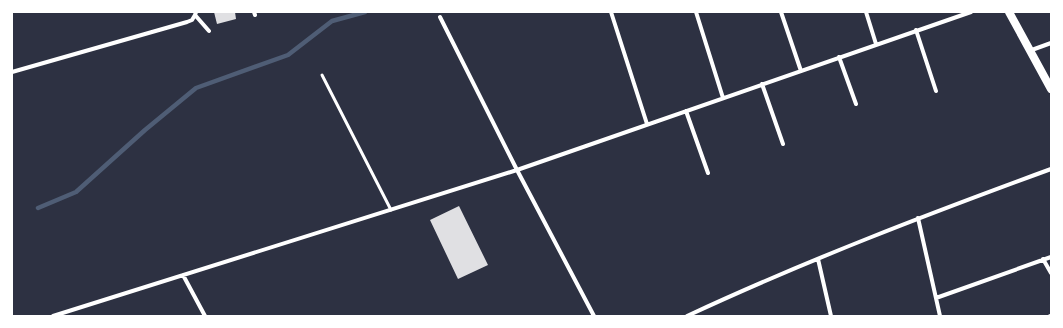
<svg xmlns="http://www.w3.org/2000/svg" width="1063" height="328" viewBox="0 0 1063 328" font-family="Mulish,sans-serif">
<rect width="100%" height="100%" fill="#2d3142"/>
<g fill="none" stroke-linecap="round" stroke-linejoin="round">
<!-- stream -->
<path stroke="#4f5d75" stroke-width="4.5" d="M 38,208 L 76,192 L 145,130 L 196,88 L 288,55 L 332,21 L 365,12"/>
</g>
<!-- building -->
<path fill="#e0e0e3" d="M 214,12 L 235,12 L 236,19 L 217,24 Z
M 459,206 L 488,265 L 458,279 L 430,220 Z"/>
<g fill="none" stroke-linecap="round" stroke-linejoin="round">
<!-- service -->
<path stroke="#fff" stroke-width="3" d="M 322,75 L 391,210"/>
<!-- minor -->
<path stroke="#fff" stroke-width="4" d="M 196,12 L 195,15 L 209,31
M 254,12 L 255,15
M 611,12 L 647,124
M 696,12 L 723,98
M 781,12 L 801,71
M 866,12 L 876,44
M 440,17 L 517,170 L 594,316
M 916,30 L 936,91
M 1029,51 L 1051,43
M 839,57 L 856,104
M 12,72 L 187,22 L 192,20 L 195,15
M 762,84 L 783,144
M 686,111 L 708,173
M 918,218 L 940,316
M 818,259 L 831,316
M 1043,259 L 1051,273
M 183,275 L 205,316
M 936,298 L 1051,257
M 53,316 L 517,170 L 971,12
M 687,316 C 805,261 928,214 1051,169
M 1050,316 L 1051,316"/>
<!-- secondary -->
<path stroke="#fff" stroke-width="8" d="M 1009,12 L 1051,89"/>
</g>
<!-- border -->
<rect width="1063" height="328" fill="none" stroke="#ffffff" stroke-width="26"/>
</svg>
